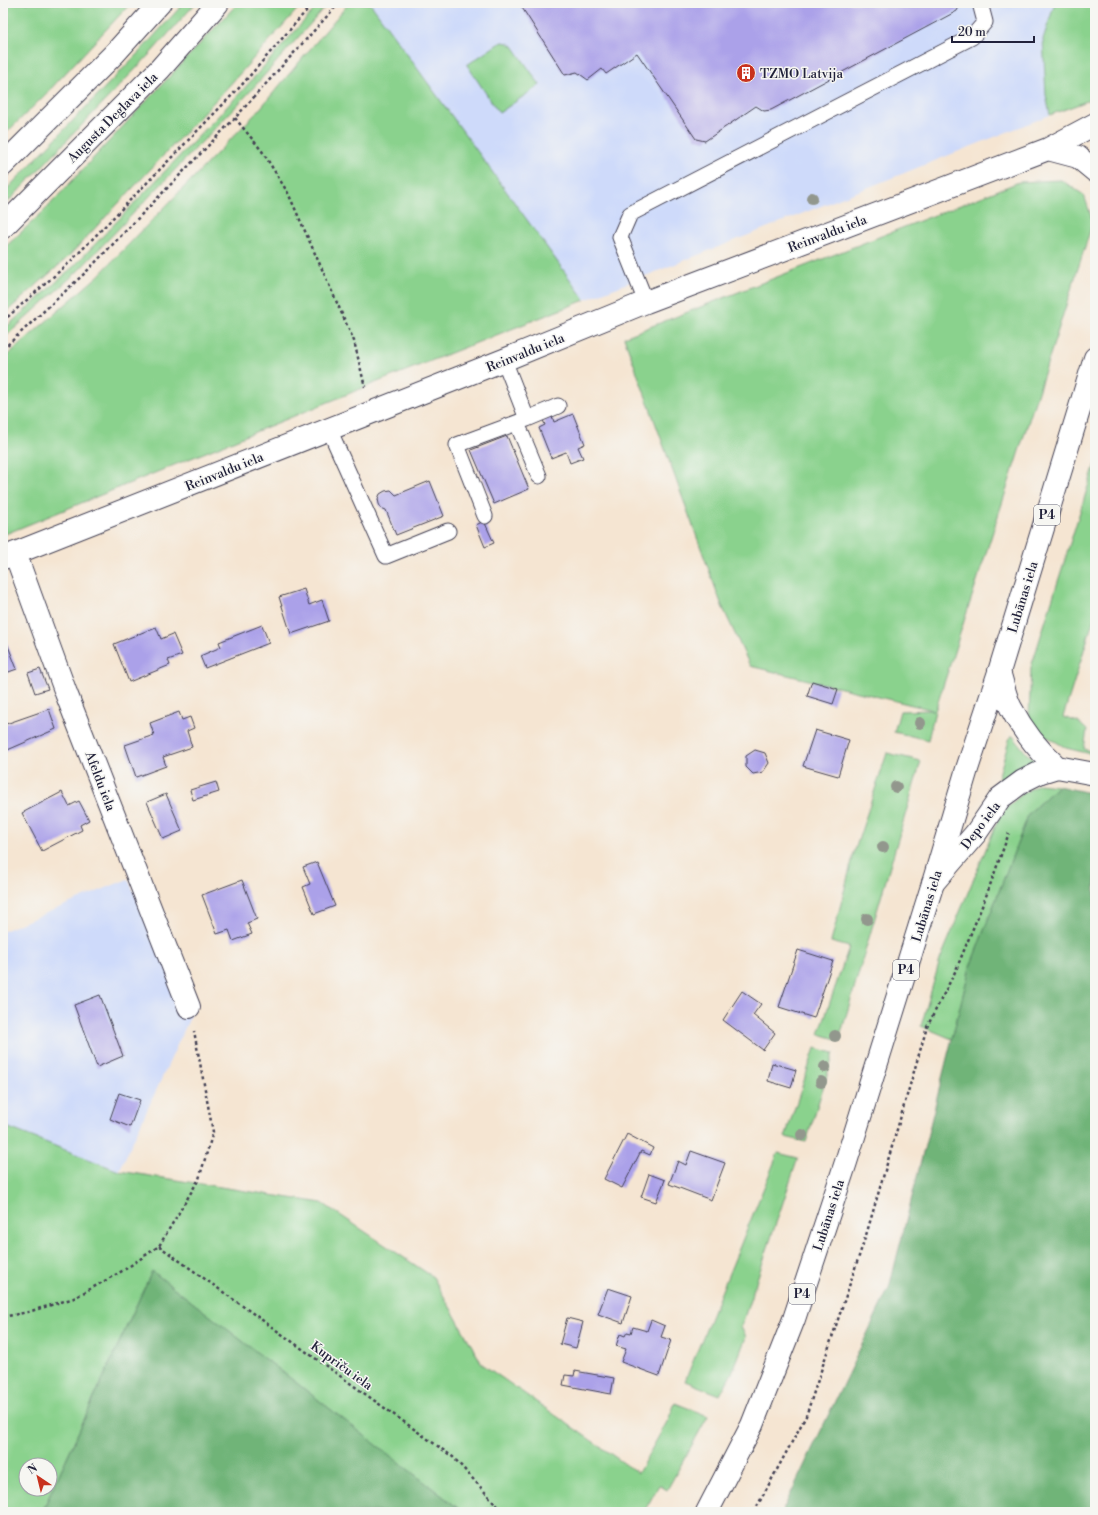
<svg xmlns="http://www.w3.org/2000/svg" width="1098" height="1515" viewBox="0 0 1098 1515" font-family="'Libre Bodoni',serif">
<rect width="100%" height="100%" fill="#f6f6f2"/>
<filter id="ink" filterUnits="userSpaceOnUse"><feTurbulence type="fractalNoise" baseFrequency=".025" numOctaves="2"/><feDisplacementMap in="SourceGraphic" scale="8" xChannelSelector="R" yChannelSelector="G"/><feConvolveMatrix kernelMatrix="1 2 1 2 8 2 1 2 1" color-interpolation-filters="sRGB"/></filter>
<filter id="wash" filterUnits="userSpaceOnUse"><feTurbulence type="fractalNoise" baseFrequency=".012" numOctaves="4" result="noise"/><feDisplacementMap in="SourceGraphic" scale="16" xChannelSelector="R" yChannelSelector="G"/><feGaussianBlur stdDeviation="0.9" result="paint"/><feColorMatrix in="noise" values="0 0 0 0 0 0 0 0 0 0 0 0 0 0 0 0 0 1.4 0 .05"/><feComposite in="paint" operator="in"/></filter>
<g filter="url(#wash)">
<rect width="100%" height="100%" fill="#f5e5d2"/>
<!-- built -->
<path fill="#cedafa" d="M 370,3 L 1055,3 L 1043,39 L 1046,95 L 1050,115 L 585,300 Z
M 128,879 L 191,1015 L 119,1171 L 4,1126 L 3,1123 L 3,931 Z"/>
<!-- green -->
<path fill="#8ad28d" stroke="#567a64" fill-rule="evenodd" d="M 3,3 L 131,3 L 44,96 L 3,136 Z
M 184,3 L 196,3 L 150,54 L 3,207 L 3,193 L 142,49 Z
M 238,3 L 303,3 L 227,88 L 67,258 L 3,315 L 3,249 L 44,211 Z
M 320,3 L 329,3 L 246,96 L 78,271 L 3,339 L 3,330 L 74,266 L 241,92 Z
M 349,3 L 370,3 L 585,300 L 375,383 L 3,535 L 3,359 L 98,276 L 258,111 Z
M 1055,3 L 1095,3 L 1095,98 L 1050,115 L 1046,95 L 1043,39 Z
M 503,42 L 508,43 L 513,46 L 540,85 L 499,113 L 467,65 L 498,44 Z
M 1061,180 L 1084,195 L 1093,222 L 935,711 L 928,740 L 894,732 L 900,711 L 933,710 L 750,666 L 722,606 L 624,337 L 1019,182 Z
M 1095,464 L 1095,615 L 1063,717 L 1078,722 L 1087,730 L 1084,749 L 1095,752 L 1095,755 L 1066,748 L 1048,737 L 1045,741 L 1036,729 L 1029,716 L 1031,667 Z
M 1013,736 L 1026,753 L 1035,760 L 1034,765 L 1021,769 L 1003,780 L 1000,779 L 999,775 L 1010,737 Z
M 887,753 L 921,761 L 839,1040 L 819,1034 L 849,947 L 831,942 L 854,853 Z
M 1039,784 L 1058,786 L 1029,813 L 970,967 L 952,1039 L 921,1026 L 940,960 L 1000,815 C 1012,802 1023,792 1039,784 Z
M 815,1048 L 834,1053 L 806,1142 L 785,1137 Z
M 4,1126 L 119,1171 L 322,1203 L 433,1277 L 482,1364 L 638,1473 L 668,1420 L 675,1403 L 708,1416 L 667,1490 L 659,1485 L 644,1512 L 463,1512 L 152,1271 L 42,1512 L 3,1512 L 3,1135 ZM 26,1465 L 50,1465 L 50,1489 L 26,1489 Z
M 778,1153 L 798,1158 L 741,1327 L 746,1337 L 733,1371 L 720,1395 L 685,1381 Z"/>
<!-- forest -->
<path fill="#6fb478" stroke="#486b5a" d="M 1058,786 L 1095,794 L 1095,1512 L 782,1512 L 889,1288 L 970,967 L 1029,813 Z
M 152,1271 L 463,1512 L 42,1512 Z"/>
<g id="blocks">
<!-- building -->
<path fill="#aba1e9" d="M 519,3 L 961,3 L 957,11 L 771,110 L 764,111 L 756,106 L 705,141 L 696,139 L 637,53 L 606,74 L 602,69 L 588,80 L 577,72 L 565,75 Z
M 573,414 L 585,444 L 578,447 L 583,458 L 570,463 L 566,452 L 551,458 L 539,428 L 545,425 L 543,420 L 552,416 L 554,422 Z
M 507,436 L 529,489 L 494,504 L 471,450 Z
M 430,481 L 444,516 L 396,535 L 386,510 L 381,508 L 379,504 L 378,499 L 380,494 L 385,491 L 391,490 L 396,495 Z
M 484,521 L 494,543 L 485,547 L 476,525 Z
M 304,589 L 309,605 L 322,600 L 329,621 L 291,634 L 279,597 Z
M 262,625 L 269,643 L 205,668 L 200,656 L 221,647 L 219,642 Z
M 156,627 L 161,639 L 173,634 L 182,655 L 168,660 L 170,665 L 129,682 L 114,644 Z
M 3,633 L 17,669 L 3,674 Z
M 40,669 L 48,689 L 35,693 L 28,673 Z
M 812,681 L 838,689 L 833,704 L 807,696 Z
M 49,709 L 56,729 L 3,752 L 3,725 Z
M 179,712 L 182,720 L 190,717 L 194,728 L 187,731 L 192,747 L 163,757 L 166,766 L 136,777 L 125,745 L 154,735 L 150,723 Z
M 815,730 L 849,740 L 838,776 L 803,766 Z
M 755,750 L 765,753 L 769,763 L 763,772 L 753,774 L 746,767 L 746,756 Z
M 216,782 L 219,792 L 193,800 L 190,790 Z
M 62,792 L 69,806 L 79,801 L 89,820 L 80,825 L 82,830 L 42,851 L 22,813 Z
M 166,794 L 182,831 L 163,839 L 147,802 Z
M 317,862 L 335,906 L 314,914 L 303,887 L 310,884 L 303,867 Z
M 242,880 L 257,919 L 247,923 L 252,934 L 233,941 L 229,930 L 217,934 L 202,895 Z
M 798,950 L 833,961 L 814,1018 L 779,1007 Z
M 742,991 L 761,1004 L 753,1015 L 775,1033 L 763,1050 L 723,1020 Z
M 100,995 L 123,1056 L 97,1067 L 74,1005 Z
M 772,1063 L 796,1070 L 791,1088 L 768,1081 Z
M 119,1093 L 140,1100 L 130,1127 L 110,1119 Z
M 627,1134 L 653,1148 L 650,1155 L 641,1151 L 622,1188 L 604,1179 Z
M 691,1151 L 725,1163 L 711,1200 L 669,1184 L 678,1161 L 686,1165 Z
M 649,1174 L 665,1180 L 656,1202 L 641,1197 Z
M 608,1288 L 632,1296 L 623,1323 L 598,1314 Z
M 567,1318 L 583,1322 L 576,1348 L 560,1344 Z
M 651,1320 L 665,1326 L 661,1337 L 671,1340 L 659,1376 L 621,1362 L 626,1349 L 616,1346 L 620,1334 L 625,1336 L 627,1332 L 631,1333 L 633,1327 L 647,1331 Z
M 575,1371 L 614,1378 L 611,1394 L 563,1385 L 565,1375 L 574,1376 Z"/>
</g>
</g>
<g filter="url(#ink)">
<use href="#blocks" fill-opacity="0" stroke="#423f52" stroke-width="1"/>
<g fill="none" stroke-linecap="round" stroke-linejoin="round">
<defs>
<path id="lane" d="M 646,302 L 620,237 L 630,214 L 972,37 L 985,22 L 980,3
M 527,419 L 558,406
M 517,423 L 539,476
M 329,429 L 386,556 L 448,531
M 485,516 L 457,445 L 527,419 L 504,360"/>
<path id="street" d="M 1048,149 L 1078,157 L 1095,171
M 15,553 L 66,693 L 189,1007
M 3,558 L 504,360 L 646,302 L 1048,149 L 1095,124
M 999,672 C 1003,683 1005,697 1011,708 C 1022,729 1039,751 1057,767
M 933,883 L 976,833 L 1000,798 L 1023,781 L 1041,772 L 1057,767 L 1095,774"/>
<path id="secondary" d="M 3,165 L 115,53 L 160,3
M 3,227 L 160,69 L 218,3"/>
<path id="primary" d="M 707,1512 L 752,1425 L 794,1319 L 846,1162 L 933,883 L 967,769 L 999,672 L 1095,358"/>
</defs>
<!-- lane casing -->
<use href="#lane" stroke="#423f52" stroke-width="17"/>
<!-- street casing -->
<use href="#street" stroke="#423f52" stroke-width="24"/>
<!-- secondary casing -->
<use href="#secondary" stroke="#423f52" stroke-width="24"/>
<!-- primary casing -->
<use href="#primary" stroke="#423f52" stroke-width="24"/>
<!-- path -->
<path stroke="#423f52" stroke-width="2.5" stroke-dasharray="3 3" stroke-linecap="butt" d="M 235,118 L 262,151 L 288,193 L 354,341 L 365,387
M 3,321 L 70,262 L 240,87 L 313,3
M 3,349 L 86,272 L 235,118 L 339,3
M 159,1246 L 453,1457 L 503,1512
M 3,1317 L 28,1312 L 74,1298 L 124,1270 L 159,1246 L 199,1179 L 213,1132 L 194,1031
M 754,1512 L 806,1416 L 867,1232 L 927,1027 L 956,970 L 985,899 L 1009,833"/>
<!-- lane -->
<use href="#lane" stroke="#fff" stroke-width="15"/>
<!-- street -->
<use href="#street" stroke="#fff" stroke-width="22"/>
<!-- secondary -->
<use href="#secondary" stroke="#fff" stroke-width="22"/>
<!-- primary -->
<use href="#primary" stroke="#fff" stroke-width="22"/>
</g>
<!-- trees -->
<g fill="#92978d">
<circle cx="812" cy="198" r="6"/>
<circle cx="920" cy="723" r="6"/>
<circle cx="896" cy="787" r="6"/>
<circle cx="883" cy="847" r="6"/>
<circle cx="867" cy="919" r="6"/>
<circle cx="835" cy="1036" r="6"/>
<circle cx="825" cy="1067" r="6"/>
<circle cx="821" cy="1082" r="6"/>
<circle cx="802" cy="1135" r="6"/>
</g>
</g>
<!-- icons -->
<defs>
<symbol id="building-disc" viewBox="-11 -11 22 22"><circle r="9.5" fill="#c8321e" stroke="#f6f6f2"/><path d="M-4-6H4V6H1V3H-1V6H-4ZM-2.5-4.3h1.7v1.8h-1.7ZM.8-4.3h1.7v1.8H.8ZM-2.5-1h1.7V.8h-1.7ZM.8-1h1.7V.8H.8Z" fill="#fff"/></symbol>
</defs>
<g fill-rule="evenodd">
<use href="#building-disc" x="735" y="62" width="22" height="22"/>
</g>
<g text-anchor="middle" stroke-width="3" stroke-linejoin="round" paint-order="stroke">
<!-- shield labels -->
<g fill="#f6f6f2" stroke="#626272" stroke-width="1">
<rect x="1034" y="505" width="26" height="20" rx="3"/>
<rect x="893" y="960" width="26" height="20" rx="3"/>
<rect x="789" y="1284" width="26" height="20" rx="3"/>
</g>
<g font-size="12" font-weight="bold" fill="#22223b">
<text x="1047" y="519">P4</text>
<text x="906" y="974">P4</text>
<text x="802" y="1298">P4</text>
</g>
<!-- poi labels -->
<g font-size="13" fill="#22223b" stroke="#f6f6f2" text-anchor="start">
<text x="760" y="78">TZMO Latvija</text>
</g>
<!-- street labels -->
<g font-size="13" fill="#22223b" stroke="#f6f6f2">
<text transform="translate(112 117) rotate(-45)" y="5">Augusta Deglava iela</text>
<text transform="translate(827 233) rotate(-21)" y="5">Reinvaldu iela</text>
<text transform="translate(525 352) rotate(-22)" y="5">Reinvaldu iela</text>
<text transform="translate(224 471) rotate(-22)" y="5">Reinvaldu iela</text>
<text transform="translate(1022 597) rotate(-73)" y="5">Lubānas iela</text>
<text transform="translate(101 781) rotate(69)" y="5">Afeldu iela</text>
<text transform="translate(980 825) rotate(-53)" y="5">Depo iela</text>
<text transform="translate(926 906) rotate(-73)" y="5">Lubānas iela</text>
<text transform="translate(828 1215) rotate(-72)" y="5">Lubānas iela</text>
<text transform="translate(342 1365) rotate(36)" y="5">Kupriču iela</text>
</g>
</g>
<!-- margin -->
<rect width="1098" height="1515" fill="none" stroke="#f6f6f2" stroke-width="16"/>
<!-- north arrow -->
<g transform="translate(38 1477) rotate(325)"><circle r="19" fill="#f6f6f2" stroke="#a1a1a9"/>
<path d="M0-3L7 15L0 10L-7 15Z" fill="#c8321e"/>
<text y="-6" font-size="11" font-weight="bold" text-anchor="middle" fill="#22223b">N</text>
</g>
<!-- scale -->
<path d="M952 36v6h82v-6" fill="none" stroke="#22223b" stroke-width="2"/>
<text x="958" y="36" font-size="12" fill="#22223b" stroke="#f6f6f2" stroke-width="3" paint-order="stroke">20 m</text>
</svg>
